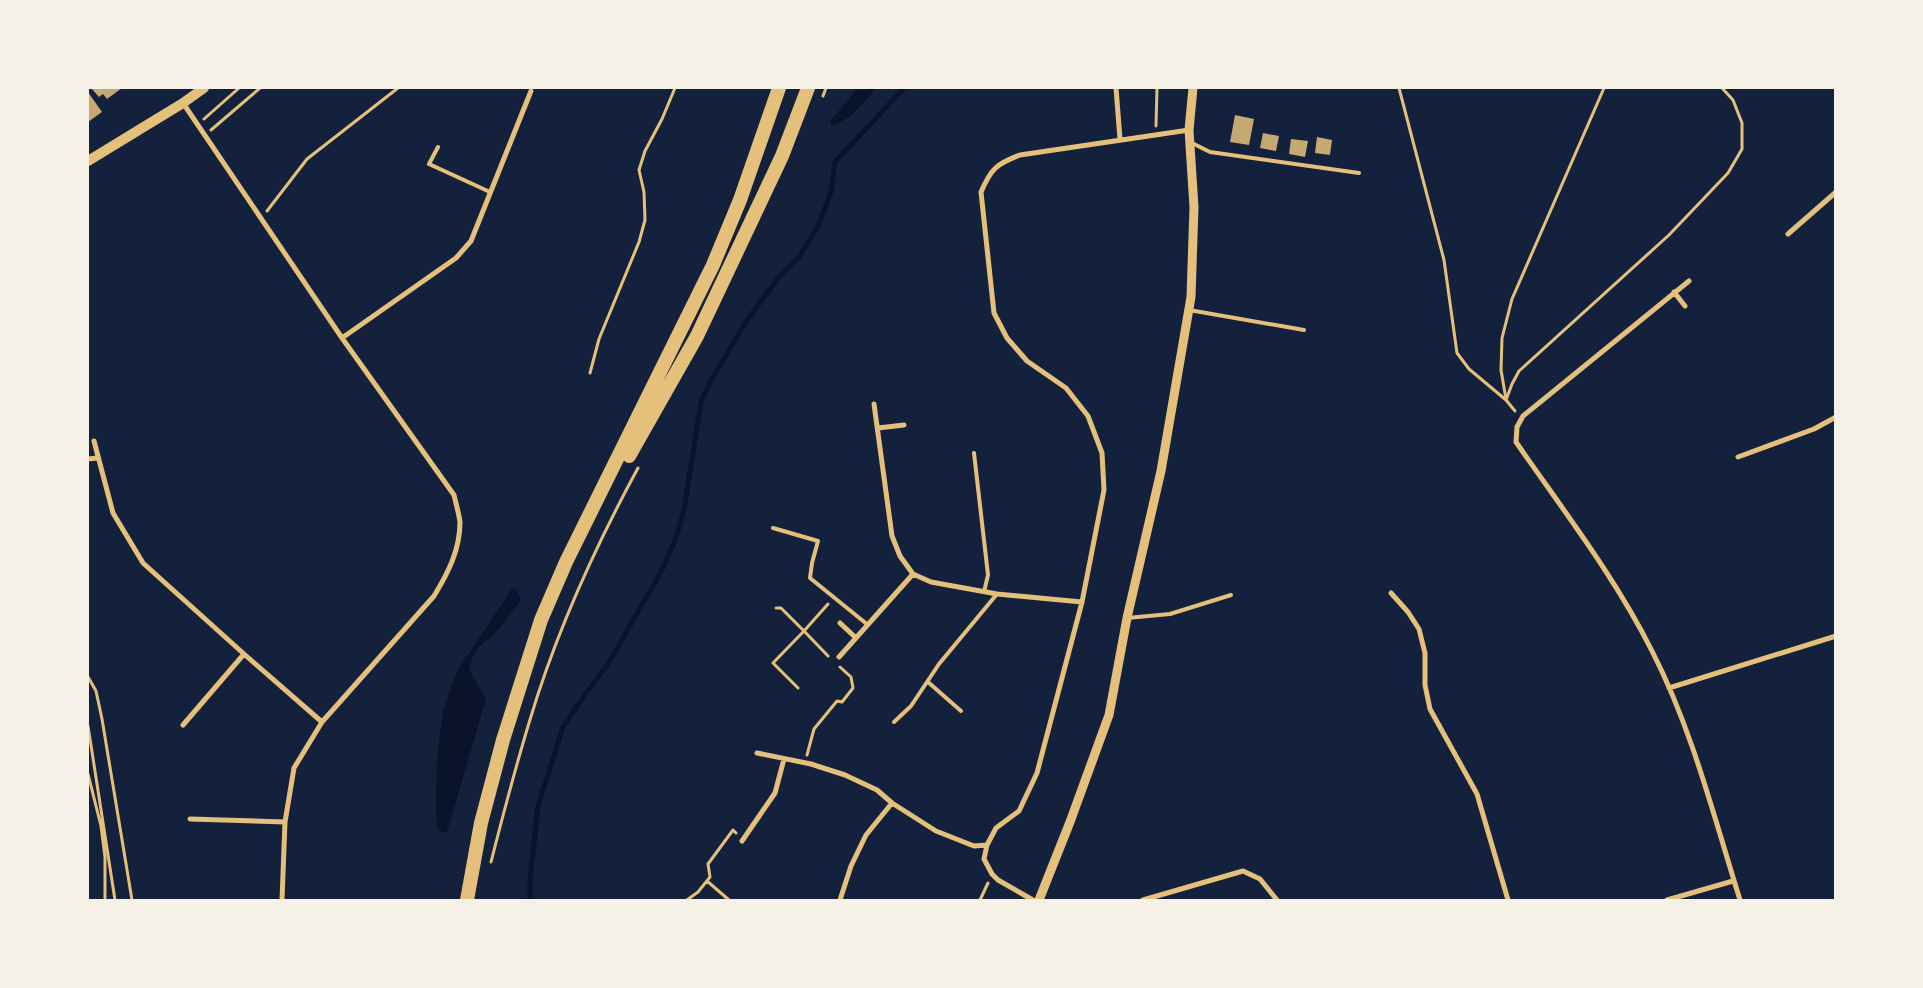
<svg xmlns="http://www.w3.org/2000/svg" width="1923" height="988" viewBox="0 0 1923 988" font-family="'Fira Sans Condensed',sans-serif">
<rect width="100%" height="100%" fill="#14213d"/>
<!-- water -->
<path fill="#0b132b" d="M 858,88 L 877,88 L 851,116 L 832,127 L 830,121 Z
M 515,588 L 521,600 L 492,637 L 482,644 L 474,653 L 469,669 L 486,699 L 448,829 L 446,832 L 441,832 L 437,827 L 436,805 L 437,759 L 443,711 L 457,671 L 511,590 Z"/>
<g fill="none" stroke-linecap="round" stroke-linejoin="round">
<!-- stream -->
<path stroke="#0b132b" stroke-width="5" d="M 530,900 L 530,879 L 538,806 L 563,727 L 586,693 L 608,664 L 661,572 L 675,541 L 684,510 L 701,402 L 710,382 L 745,323 L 779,277 L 799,257 L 819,224 L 831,192 L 835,162 L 904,88"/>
</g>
<!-- building -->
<path fill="#c6a872" d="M 91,88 L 122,88 L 107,99 L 103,94 L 99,97 Z
M 88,92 L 102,112 L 88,122 Z
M 1235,115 L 1254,119 L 1249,145 L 1230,142 Z
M 1263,133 L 1279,136 L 1276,151 L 1260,148 Z
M 1317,137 L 1332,140 L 1330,155 L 1315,153 Z
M 1291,139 L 1308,141 L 1305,157 L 1289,154 Z"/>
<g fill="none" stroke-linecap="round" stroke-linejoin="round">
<!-- path -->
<path stroke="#e5c07b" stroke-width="3" d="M 1399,88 L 1444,260 L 1457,353 L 1469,369 L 1506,400 L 1515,411
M 823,96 L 826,88
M 204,119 L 239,88
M 1156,126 L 1157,88
M 211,130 L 260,88
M 267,211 L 307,159 L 398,88
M 590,373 L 599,339 L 639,242 L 645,220 L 644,192 L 639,170 L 645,151 L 662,119 L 675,88
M 1506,399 L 1501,370 L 1502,338 L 1512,299 L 1604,88
M 1506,400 L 1512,384 L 1519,371 L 1669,235 L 1728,173 L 1742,149 L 1742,123 L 1733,100 L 1722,88
M 828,604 L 804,631 L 828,656
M 776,608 L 781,608 L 804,631 L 773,663 L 798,688
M 88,677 L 96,691 L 102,719 L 132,900
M 88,726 L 115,900
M 807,755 L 814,729 L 837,701 L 842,702 L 853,688 L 851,677 L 840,667
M 88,774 L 101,826 L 105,857 L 105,900
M 491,862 C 503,815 515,769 529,723 C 555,635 594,549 638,468
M 707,881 L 729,900
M 687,900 L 698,892 L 710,877 L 708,864 L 733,830 L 736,833
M 980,900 L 988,883"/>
<!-- service -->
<path stroke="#e5c07b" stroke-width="4" d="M 1190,142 L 1210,152 L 1359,173
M 438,147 L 429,164 L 490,192
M 1189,310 L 1304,330
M 974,453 L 988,575 L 984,592
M 773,528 L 818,541 L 812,563 L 810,578 L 868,625
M 1127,618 L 1170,614 L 1231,595
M 928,682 L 961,711
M 894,722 L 911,706 L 939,664 L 997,594"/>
<!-- minor -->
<path stroke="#e5c07b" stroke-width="5" d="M 1116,88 L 1120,139
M 183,103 L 342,338 L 454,495 C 456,504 459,514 460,522 C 460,550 448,573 434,596 L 322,722 L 294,768 L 285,822 L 282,900
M 1788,234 L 1836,192
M 1689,281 L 1523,416 L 1517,427 L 1516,442 C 1563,510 1615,577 1652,651 C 1692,729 1714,817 1740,900
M 1674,292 L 1685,306
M 342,338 L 456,258 L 471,241 L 531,91
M 874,404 L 892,536 L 900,556 L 913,574 L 931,582 L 997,594 L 1082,602
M 878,428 L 904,425
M 94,441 L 113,513 L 143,563 L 244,654 L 322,722
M 1738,457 L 1814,429 L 1836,417
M 88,459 L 97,458
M 1391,593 L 1408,612 L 1419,629 L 1425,653 L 1425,685 L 1430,709 L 1477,794 L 1508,900
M 840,623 L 856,638
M 839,657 L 913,574
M 1669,688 L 1836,636
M 183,725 L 244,654
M 757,753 L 811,764 L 845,775 L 877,790 L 892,803 L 936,831 L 974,846 L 987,845
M 190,819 L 285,822
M 742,841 L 775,793 L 784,759
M 840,900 L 851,866 L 866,835 L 892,803
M 1033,900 L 998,880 L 992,874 L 984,859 L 987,845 L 996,828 L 1019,811 L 1037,773 L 1082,602 L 1104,490 L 1102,453 L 1088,416 L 1066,388 L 1027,361 L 1007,338 L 994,313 L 981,192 C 991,169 996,164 1020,155 L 1189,130
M 1143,900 L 1243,871 L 1260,879 L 1277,900
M 1667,900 L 1733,881"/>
<!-- tertiary -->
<path stroke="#e5c07b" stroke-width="9" d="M 1039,900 L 1070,822 L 1109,715 L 1127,618 L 1161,471 L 1191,297 L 1194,207 L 1189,130 L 1193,88"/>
<!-- secondary -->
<path stroke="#e5c07b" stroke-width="10" d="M 88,161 L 183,103 L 204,88"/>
<!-- trunk -->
<path stroke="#e5c07b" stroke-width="14" d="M 629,456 L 697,336 L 782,156 L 808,88
M 467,900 L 481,823 L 503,740 L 541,620 L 566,562 L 713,265 L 740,200 L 779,88"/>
</g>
<!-- border -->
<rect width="1923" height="988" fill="none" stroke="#f6f1e7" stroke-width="178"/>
</svg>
